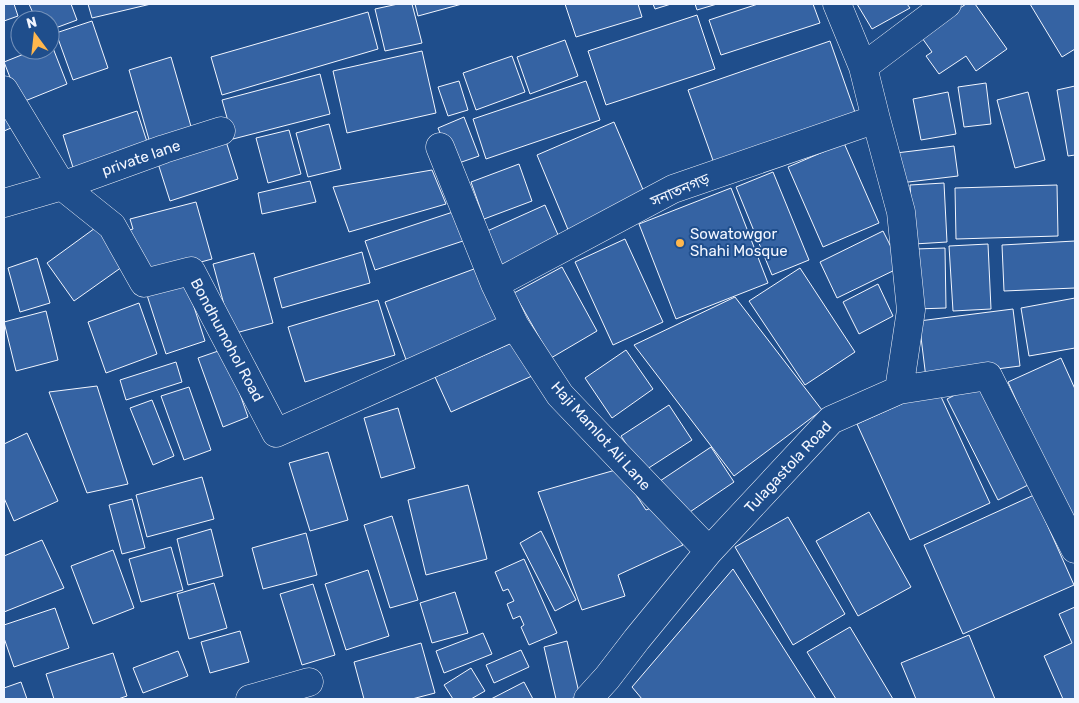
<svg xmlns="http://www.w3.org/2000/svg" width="1079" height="703" viewBox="0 0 1079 703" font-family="Rubik,'Noto Sans Bengali',sans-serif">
<rect width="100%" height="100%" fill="#1f4e8c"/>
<!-- building -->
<path fill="#3563a3" stroke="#f2f6ff" d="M 4,4 L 14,4 L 18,16 L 4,21 Z
M 29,4 L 71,4 L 77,20 L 50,30 L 50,20 L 36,20 Z
M 88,4 L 151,4 L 92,18 Z
M 398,4 L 412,4 L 422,43 L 385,51 L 375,9 Z
M 415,4 L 462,4 L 418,16 Z
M 565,4 L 638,4 L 642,17 L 576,37 Z
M 653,4 L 671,4 L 655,9 Z
M 695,4 L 717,4 L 697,10 Z
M 758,4 L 813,4 L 820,23 L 721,55 L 709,20 Z
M 857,4 L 907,4 L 910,8 L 872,29 Z
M 966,4 L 975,4 L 1007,49 L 976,71 L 966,56 L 939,74 L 926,56 L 932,52 L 920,35 Z
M 1030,4 L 1075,4 L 1075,49 L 1062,57 Z
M 368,12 L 378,49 L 222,95 L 211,57 Z
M 697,15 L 715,69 L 606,105 L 588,51 Z
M 92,21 L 108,68 L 73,80 L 56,33 Z
M 565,40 L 578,76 L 530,94 L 517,57 Z
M 830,41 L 857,118 L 715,166 L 688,90 Z
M 51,43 L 67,84 L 20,103 L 4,62 L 34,50 L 50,50 L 50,44 Z
M 422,51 L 436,113 L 347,133 L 333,71 Z
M 512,56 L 525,92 L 476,110 L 463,73 Z
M 171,57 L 192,130 L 150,143 L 129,70 Z
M 320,74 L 330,114 L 233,139 L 222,100 Z
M 459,81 L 468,110 L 448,116 L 438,87 Z
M 586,81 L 600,120 L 486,159 L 473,119 Z
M 986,83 L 991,124 L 964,127 L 958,87 Z
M 1075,86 L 1075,155 L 1068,156 L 1057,90 Z
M 948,92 L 956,134 L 921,140 L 913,99 Z
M 1028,92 L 1045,160 L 1015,168 L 997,100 Z
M 4,107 L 11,128 L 4,131 Z
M 137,111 L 150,151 L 75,174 L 63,135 Z
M 464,117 L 479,156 L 453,165 L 438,128 Z
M 614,122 L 647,199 L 569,232 L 537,155 Z
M 329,124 L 341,169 L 308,177 L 296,133 Z
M 289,130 L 301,174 L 268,183 L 256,138 Z
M 224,135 L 238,179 L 170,201 L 156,157 Z
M 844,143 L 879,223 L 823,247 L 788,167 Z
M 954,146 L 958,176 L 900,183 L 896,153 Z
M 519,164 L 532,201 L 484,219 L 471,182 Z
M 432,170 L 446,204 L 349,232 L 333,187 Z
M 773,172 L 809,260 L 772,275 L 736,187 Z
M 310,181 L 316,202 L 262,214 L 258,193 Z
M 944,183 L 947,242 L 914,244 L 910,185 Z
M 1057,185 L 1058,236 L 956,239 L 955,188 Z
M 731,188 L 768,283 L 676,319 L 639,224 Z
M 196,202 L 212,259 L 149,276 L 142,251 L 131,254 L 125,231 L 133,229 L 130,219 Z
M 545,205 L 562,244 L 503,270 L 485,232 Z
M 462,209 L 472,238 L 375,270 L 365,241 Z
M 102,223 L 129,262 L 74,301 L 47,263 Z
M 883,231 L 901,267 L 837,298 L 820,262 Z
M 625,239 L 663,322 L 613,345 L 575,262 Z
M 1075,241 L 1075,288 L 1004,291 L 1002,245 Z
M 988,244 L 991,309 L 953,311 L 949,246 Z
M 945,248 L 946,308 L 916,309 L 915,249 Z
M 362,252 L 370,283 L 282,308 L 274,278 Z
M 254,253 L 273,323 L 232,334 L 213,264 Z
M 37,258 L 50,303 L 20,312 L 8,268 Z
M 482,266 L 505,329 L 408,365 L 385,302 Z
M 562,267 L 597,331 L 551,358 L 514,293 Z
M 800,268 L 855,352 L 805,385 L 749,301 Z
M 184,276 L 205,341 L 166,354 L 145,289 Z
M 878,284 L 893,316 L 859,334 L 843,302 Z
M 735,297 L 822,410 L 734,476 L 634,345 Z
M 1075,298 L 1075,348 L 1029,356 L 1021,308 Z
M 378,300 L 395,355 L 305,382 L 288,327 Z
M 139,303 L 157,354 L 106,373 L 88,322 Z
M 1013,309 L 1020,366 L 926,378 L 919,321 Z
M 46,311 L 58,360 L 16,371 L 4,322 Z
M 516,341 L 532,376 L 451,412 L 435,377 Z
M 224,349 L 248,417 L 223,427 L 198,358 Z
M 626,350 L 653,389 L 612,418 L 585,378 Z
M 1061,358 L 1075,389 L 1075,531 L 1008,382 Z
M 176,362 L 182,382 L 126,400 L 120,380 Z
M 981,382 L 1032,483 L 998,500 L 947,399 Z
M 97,386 L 128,484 L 87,493 L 49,392 Z
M 189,387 L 211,450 L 184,460 L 161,396 Z
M 937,388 L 990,503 L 910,540 L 857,424 Z
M 152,400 L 174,456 L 153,465 L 130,408 Z
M 669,405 L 692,440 L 644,471 L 621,436 Z
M 398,408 L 415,468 L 381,478 L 364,418 Z
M 27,433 L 58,501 L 14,521 L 4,498 L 4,444 Z
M 711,447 L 734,482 L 684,516 L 660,481 Z
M 328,452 L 348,520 L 310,531 L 289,463 Z
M 619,469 L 646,510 L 656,506 L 683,545 L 618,575 L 625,596 L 582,610 L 538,492 Z
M 202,477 L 214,519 L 147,537 L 136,495 Z
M 468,485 L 487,559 L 426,575 L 408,500 Z
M 1034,495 L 1074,585 L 963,634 L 924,545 Z
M 132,499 L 145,548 L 122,554 L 109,505 Z
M 869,512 L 911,587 L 858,616 L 816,541 Z
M 392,516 L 418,600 L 390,608 L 364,525 Z
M 788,517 L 845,614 L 793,645 L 735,547 Z
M 211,529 L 223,576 L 188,585 L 177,539 Z
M 541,531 L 576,600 L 555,611 L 520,543 Z
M 306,533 L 317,575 L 263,589 L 252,548 Z
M 42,540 L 64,588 L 4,612 L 4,556 Z
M 171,547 L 183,590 L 141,602 L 129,559 Z
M 113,550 L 134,608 L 93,624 L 71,566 Z
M 524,559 L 557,633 L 529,645 L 521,627 L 524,625 L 520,616 L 513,619 L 507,604 L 514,601 L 508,589 L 503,591 L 495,572 Z
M 733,569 L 816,699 L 642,699 L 632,687 Z
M 368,570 L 389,636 L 346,650 L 325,584 Z
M 214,583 L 227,628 L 189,639 L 177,594 Z
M 313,584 L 335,655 L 302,665 L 280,594 Z
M 455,592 L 468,633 L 432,643 L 420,603 Z
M 1075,607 L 1075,699 L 1063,699 L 1044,656 L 1072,643 L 1059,614 Z
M 55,608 L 69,648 L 14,667 L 4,638 L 4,625 Z
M 850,627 L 893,699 L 836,699 L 807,652 Z
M 240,631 L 249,662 L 210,673 L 201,642 Z
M 483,633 L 492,654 L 444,673 L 436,651 Z
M 969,635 L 995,699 L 916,699 L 901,663 Z
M 567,641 L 580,697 L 569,699 L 556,699 L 544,647 Z
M 421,643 L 435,693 L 412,699 L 364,699 L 354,662 Z
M 521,650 L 529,667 L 494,683 L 486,665 Z
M 178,651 L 188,676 L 143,693 L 133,668 Z
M 113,653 L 127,696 L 118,699 L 54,699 L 46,674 Z
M 471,668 L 485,691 L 471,699 L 453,699 L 444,685 Z
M 21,682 L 27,699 L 4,699 L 4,688 Z
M 524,682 L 533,699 L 491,699 Z"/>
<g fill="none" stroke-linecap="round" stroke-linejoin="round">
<defs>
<path id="street" d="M 863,67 L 947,4
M 4,90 L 62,186 L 112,226 L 144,283 L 191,271 L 276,433 L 515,326
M 440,147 L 495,284 L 515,326 L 560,395 L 709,551
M 4,203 L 62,186 L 164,149 L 221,131
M 495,284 L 673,189 L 876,119
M 899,390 L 988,376 L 1075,549
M 250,699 L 309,682
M 588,699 L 607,678 L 637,639 L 709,551 L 831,420 L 899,390 L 911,310 L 901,212 L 876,119 L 863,67 L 837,4"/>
</defs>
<!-- street casing -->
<use href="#street" stroke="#f2f6ff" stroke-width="29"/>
<!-- street -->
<use href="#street" stroke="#1f4e8c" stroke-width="28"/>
</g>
<!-- markers -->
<circle fill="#ffb74d" stroke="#1f4e8c" stroke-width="2" cx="680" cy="243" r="5"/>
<g text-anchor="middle" stroke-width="4" stroke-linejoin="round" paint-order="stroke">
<!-- street labels -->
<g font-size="15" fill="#f2f6ff" stroke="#1f4e8c">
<text transform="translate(141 158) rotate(-19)" y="5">private lane</text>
<text transform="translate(680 190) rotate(-23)" y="5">সনাতনগড়</text>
<text transform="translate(227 340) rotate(62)" y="5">Bondhumohol Road</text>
<text transform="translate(601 436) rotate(48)" y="5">Haji Mamlot Ali Lane</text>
<text transform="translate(788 467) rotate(-47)" y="5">Tulagastola Road</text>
</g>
<!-- poi labels -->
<g font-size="15" fill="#f2f6ff" stroke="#1f4e8c" text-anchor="start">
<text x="690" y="239">Sowatowgor<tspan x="690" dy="17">Shahi Mosque</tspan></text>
</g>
</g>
<!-- border -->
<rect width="1079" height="703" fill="none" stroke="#f2f6ff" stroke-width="10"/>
<!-- north arrow -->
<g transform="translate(35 35) rotate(345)"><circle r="24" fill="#1f4e8c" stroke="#7391ba"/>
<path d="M0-4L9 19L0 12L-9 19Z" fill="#ffb74d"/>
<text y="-8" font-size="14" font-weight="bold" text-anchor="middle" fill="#f2f6ff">N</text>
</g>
</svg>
